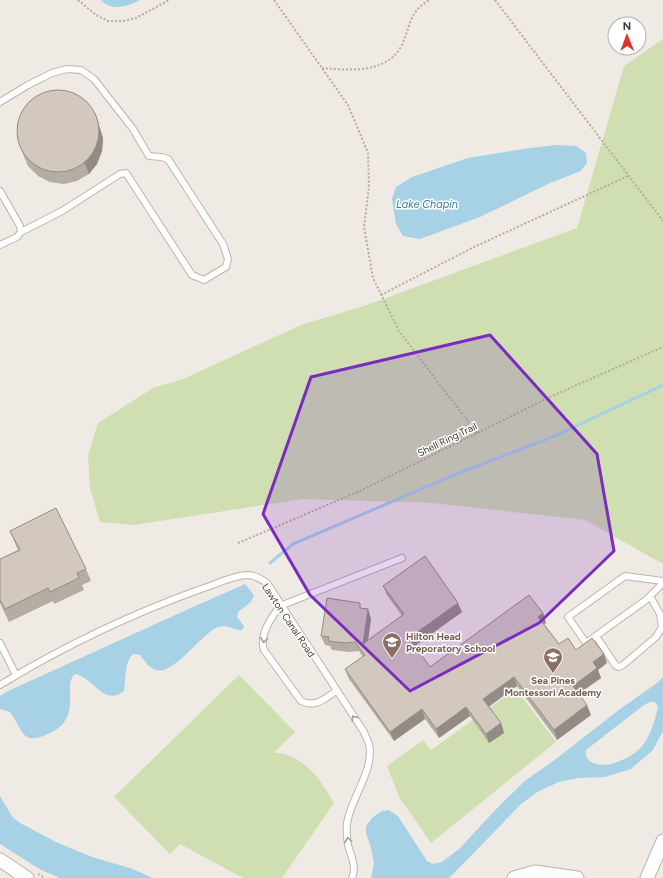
<svg xmlns="http://www.w3.org/2000/svg" width="663" height="878" viewBox="0 0 663 878" font-family="Figtree,sans-serif">
<rect width="100%" height="100%" fill="#efebe4"/>
<!-- green -->
<path fill="#cfdfb1" d="M 663,39 L 663,564 L 585,520 L 432,503 L 303,499 L 134,525 L 100,522 L 90,488 L 88,455 L 98,423 L 153,388 L 183,379 L 301,325 L 364,306 L 577,228 L 624,66 Z
M 239,675 L 295,732 L 274,753 C 278,753 283,753 287,755 C 310,763 323,784 334,803 L 282,878 L 243,878 L 180,844 L 170,854 L 114,797 Z
M 516,689 L 556,742 L 431,843 L 399,797 L 387,766 L 423,740 L 431,750 Z"/>
<!-- water -->
<path fill="#a7d2e6" fill-rule="evenodd" d="M 101,0 L 140,0 C 129,6 111,12 101,0 Z
M 557,145 L 576,146 L 586,153 L 587,163 L 581,171 L 550,183 L 480,217 L 420,239 L 403,236 L 396,224 L 392,199 L 396,187 L 412,177 L 468,158 L 530,148 Z
M 245,584 L 254,595 L 251,602 L 238,612 L 237,617 L 244,626 L 242,630 C 234,630 226,624 218,627 C 201,634 173,676 156,670 C 149,668 144,660 140,655 L 133,654 C 124,663 126,680 124,691 C 103,707 95,678 75,674 C 61,686 85,718 48,734 C 21,746 24,731 10,712 L 0,709 L 0,696 L 6,692 L 184,611 Z
M 663,677 L 663,731 L 653,750 L 631,769 L 605,777 L 579,778 L 559,782 L 537,792 L 520,805 L 469,858 L 449,878 L 371,878 L 374,863 L 371,848 L 366,833 L 366,826 L 372,818 L 382,811 L 389,810 L 398,816 L 427,861 L 433,864 L 442,862 L 459,849 L 501,804 L 526,780 L 552,762 L 620,709 L 657,683 ZM 650,702 L 655,702 L 658,707 C 655,720 651,734 643,745 C 636,754 624,760 614,763 C 604,767 583,765 586,750 L 644,705 Z
M 0,796 L 13,818 L 22,824 L 56,842 L 92,857 L 133,869 L 153,878 L 60,878 L 41,870 L 0,844 Z"/>
<g fill="none" stroke-linecap="round" stroke-linejoin="round">
<!-- stream -->
<path stroke="#a7d2e6" stroke-width="3" d="M 270,563 L 293,544 L 454,475 L 555,436 L 663,385"/>
<defs>
<path id="lane" d="M 0,102 L 28,85 L 52,73 L 67,69 L 81,70 L 94,79 L 133,129 L 149,156 L 161,157 L 168,159 L 223,244 L 228,259 L 226,267 L 204,280 L 192,275 L 126,173 L 120,174 L 62,211 L 21,232
M 0,191 L 20,226 L 21,232 L 17,237 L 0,245
M 663,581 L 625,576 L 568,617 L 586,643 L 646,600 L 663,583
M 596,636 L 616,666 L 619,667 L 623,665 L 656,637 L 662,627 L 660,614 L 650,596
M 0,643 L 16,675
M 0,685 C 64,646 131,614 201,589 C 214,585 234,575 248,575 C 255,575 261,579 267,583 L 364,732 C 365,736 368,740 369,744 C 375,770 350,799 347,824 C 346,831 347,838 348,845 C 351,857 357,866 352,878
M 336,691 C 324,699 316,708 301,701 L 264,650 C 259,635 271,618 280,606 L 402,558"/>
<path id="street" d="M 0,860 L 27,878
M 514,878 L 535,872 L 577,878
M 647,878 L 663,841"/>
</defs>
<!-- lane casing -->
<use href="#lane" stroke="#bcb4ab" stroke-width="8"/>
<!-- street casing -->
<use href="#street" stroke="#bcb4ab" stroke-width="15"/>
<!-- path -->
<path stroke="#b9ac9b" stroke-width="2" stroke-dasharray="2 2" stroke-linecap="butt" d="M 78,0 L 96,15 L 108,21 L 124,21 L 136,18 L 169,0
M 274,0 L 348,105 L 368,153 L 369,186 L 364,227 L 373,278 L 399,331 L 477,433
M 495,0 L 663,221
M 322,68 C 347,70 382,74 399,50 C 407,38 408,21 417,10 C 420,6 425,3 429,0
M 381,295 L 472,248 L 628,176
M 238,543 L 360,491 L 552,396 L 663,347
M 38,874 L 45,878"/>
<!-- lane -->
<use href="#lane" stroke="#fff" stroke-width="6"/>
<!-- street -->
<use href="#street" stroke="#fff" stroke-width="13"/>
</g>
<!-- wall -->
<path fill="#b5aca3" d="M 95,113 L 103,138 L 102,151 L 97,164 L 89,174 L 77,181 L 64,184 L 50,182 L 38,176 L 28,166 L 23,154 L 18,141 Z
M 10,531 L 86,569 L 91,581 L 82,585 L 84,590 L 54,604 L 53,601 L 9,622 L 0,603 L 0,559 L 18,550 L 15,543 Z
M 383,586 L 462,612 L 414,646 L 430,667 L 543,613 L 546,623 L 544,624 L 559,644 L 576,650 L 604,654 L 607,663 L 598,670 L 601,678 L 579,694 L 591,715 L 557,740 L 517,686 L 489,707 L 501,723 L 504,733 L 489,743 L 470,716 L 439,738 L 425,719 L 394,741 L 349,679 L 345,669 L 363,657 L 359,651 L 349,652 L 332,650 L 330,646 L 325,645 L 321,636 L 362,608 L 368,609 L 371,619 L 368,640 L 402,616 L 387,595 Z"/>
<!-- shaded-wall -->
<path fill="#938c85" d="M 95,113 L 103,138 L 102,151 L 97,164 L 89,174 L 84,161 Z
M 458,603 L 462,612 L 412,648 L 409,638 Z
M 368,609 L 371,619 L 366,653 L 363,644 Z
M 543,613 L 546,623 L 541,626 L 538,617 Z
M 604,654 L 607,663 L 598,670 L 601,678 L 576,695 L 573,686 L 593,662 Z
M 514,677 L 517,686 L 486,708 L 483,699 Z
M 587,705 L 591,715 L 557,740 L 554,730 Z
M 466,707 L 470,716 L 439,738 L 436,729 Z
M 422,709 L 425,719 L 394,741 L 390,732 Z
M 501,723 L 504,733 L 489,743 L 486,734 Z"/>
<!-- building -->
<path fill="#d2c8be" stroke="#938c85" d="M17 131a41 41 0 1 1 82 0a41 41 0 1 1-82 0Z
M 56,508 L 86,569 L 77,573 L 79,578 L 50,592 L 48,588 L 5,609 L 0,600 L 0,559 L 20,550 L 10,531 Z
M 425,556 L 458,603 L 409,638 L 430,667 L 529,595 L 543,613 L 538,617 L 559,644 L 568,638 L 576,650 L 592,638 L 604,654 L 593,662 L 597,668 L 573,686 L 587,705 L 554,730 L 514,677 L 483,699 L 501,723 L 486,734 L 466,707 L 436,729 L 422,709 L 390,732 L 345,669 L 365,655 L 355,642 L 345,643 L 328,641 L 329,637 L 321,636 L 327,598 L 360,603 L 360,608 L 368,609 L 363,644 L 404,614 L 383,586 Z"/>
<!-- one-way arrows -->
<defs><path id="oneway-chevron" d="M-2-3.5L2.5 0L-2 3.5" fill="none" stroke-width="1.6" stroke-linecap="round" stroke-linejoin="round"/></defs>
<g stroke="#a09d9a">
<use href="#oneway-chevron" transform="translate(264 640) rotate(95)"/>
<use href="#oneway-chevron" transform="translate(354 718) rotate(-124)"/>
<use href="#oneway-chevron" transform="translate(348 840) rotate(-98)"/>
</g>
<!-- marked area -->
<path fill="#7b2cbf" fill-opacity="0.2" stroke="#7b2cbf" stroke-width="3" stroke-linejoin="round" d="M 490,335 L 597,454 L 614,551 L 539,623 L 410,691 L 310,595 L 263,514 L 311,377 Z"/>
<!-- icons -->
<defs>
<symbol id="school-pin" viewBox="-11 -11 22 30"><path d="M0 17L-7.5 6A9.5 9.5 0 1 1 7.5 6Z" fill="#8d6e63" stroke="#fff"/><path d="M0-5L7-2L0 1L-7-2ZM-4 1L0 2.5L4 1V4Q0 6-4 4Z" fill="#fff"/></symbol>
</defs>
<g fill-rule="evenodd">
<use href="#school-pin" x="381" y="631" width="22" height="30"/>
<use href="#school-pin" x="542" y="646" width="22" height="30"/>
</g>
<g text-anchor="middle" stroke-width="3" stroke-linejoin="round" paint-order="stroke">
<!-- street labels -->
<g font-size="10" fill="#413b35" stroke="#fff">
<text transform="translate(447 439) rotate(-26)" y="4">Shell Ring Trail</text>
<text transform="translate(289 620) rotate(56)" y="4">Lawton Canal Road</text>
</g>
<!-- education labels -->
<g font-size="10" font-weight="bold" fill="#785e54" stroke="#fff" text-anchor="start">
<text x="406" y="640">Hilton Head<tspan x="406" dy="12">Preporatory School</tspan></text>
<text x="553" y="684" text-anchor="middle">Sea Pines<tspan x="553" dy="12">Montessori Academy</tspan></text>
</g>
<!-- water labels -->
<g font-size="11" font-style="italic" fill="#3a7a97" stroke="#fff">
<text x="427" y="208">Lake Chapin</text>
</g>
</g>
<!-- north arrow -->
<g transform="translate(627 36) rotate(359)"><circle r="19" fill="#ffffff" stroke="#b3b1ae"/>
<path d="M0-3L7 15L0 10L-7 15Z" fill="#df342c"/>
<text y="-6" font-size="11" font-weight="bold" text-anchor="middle" fill="#413b35">N</text>
</g>
</svg>
